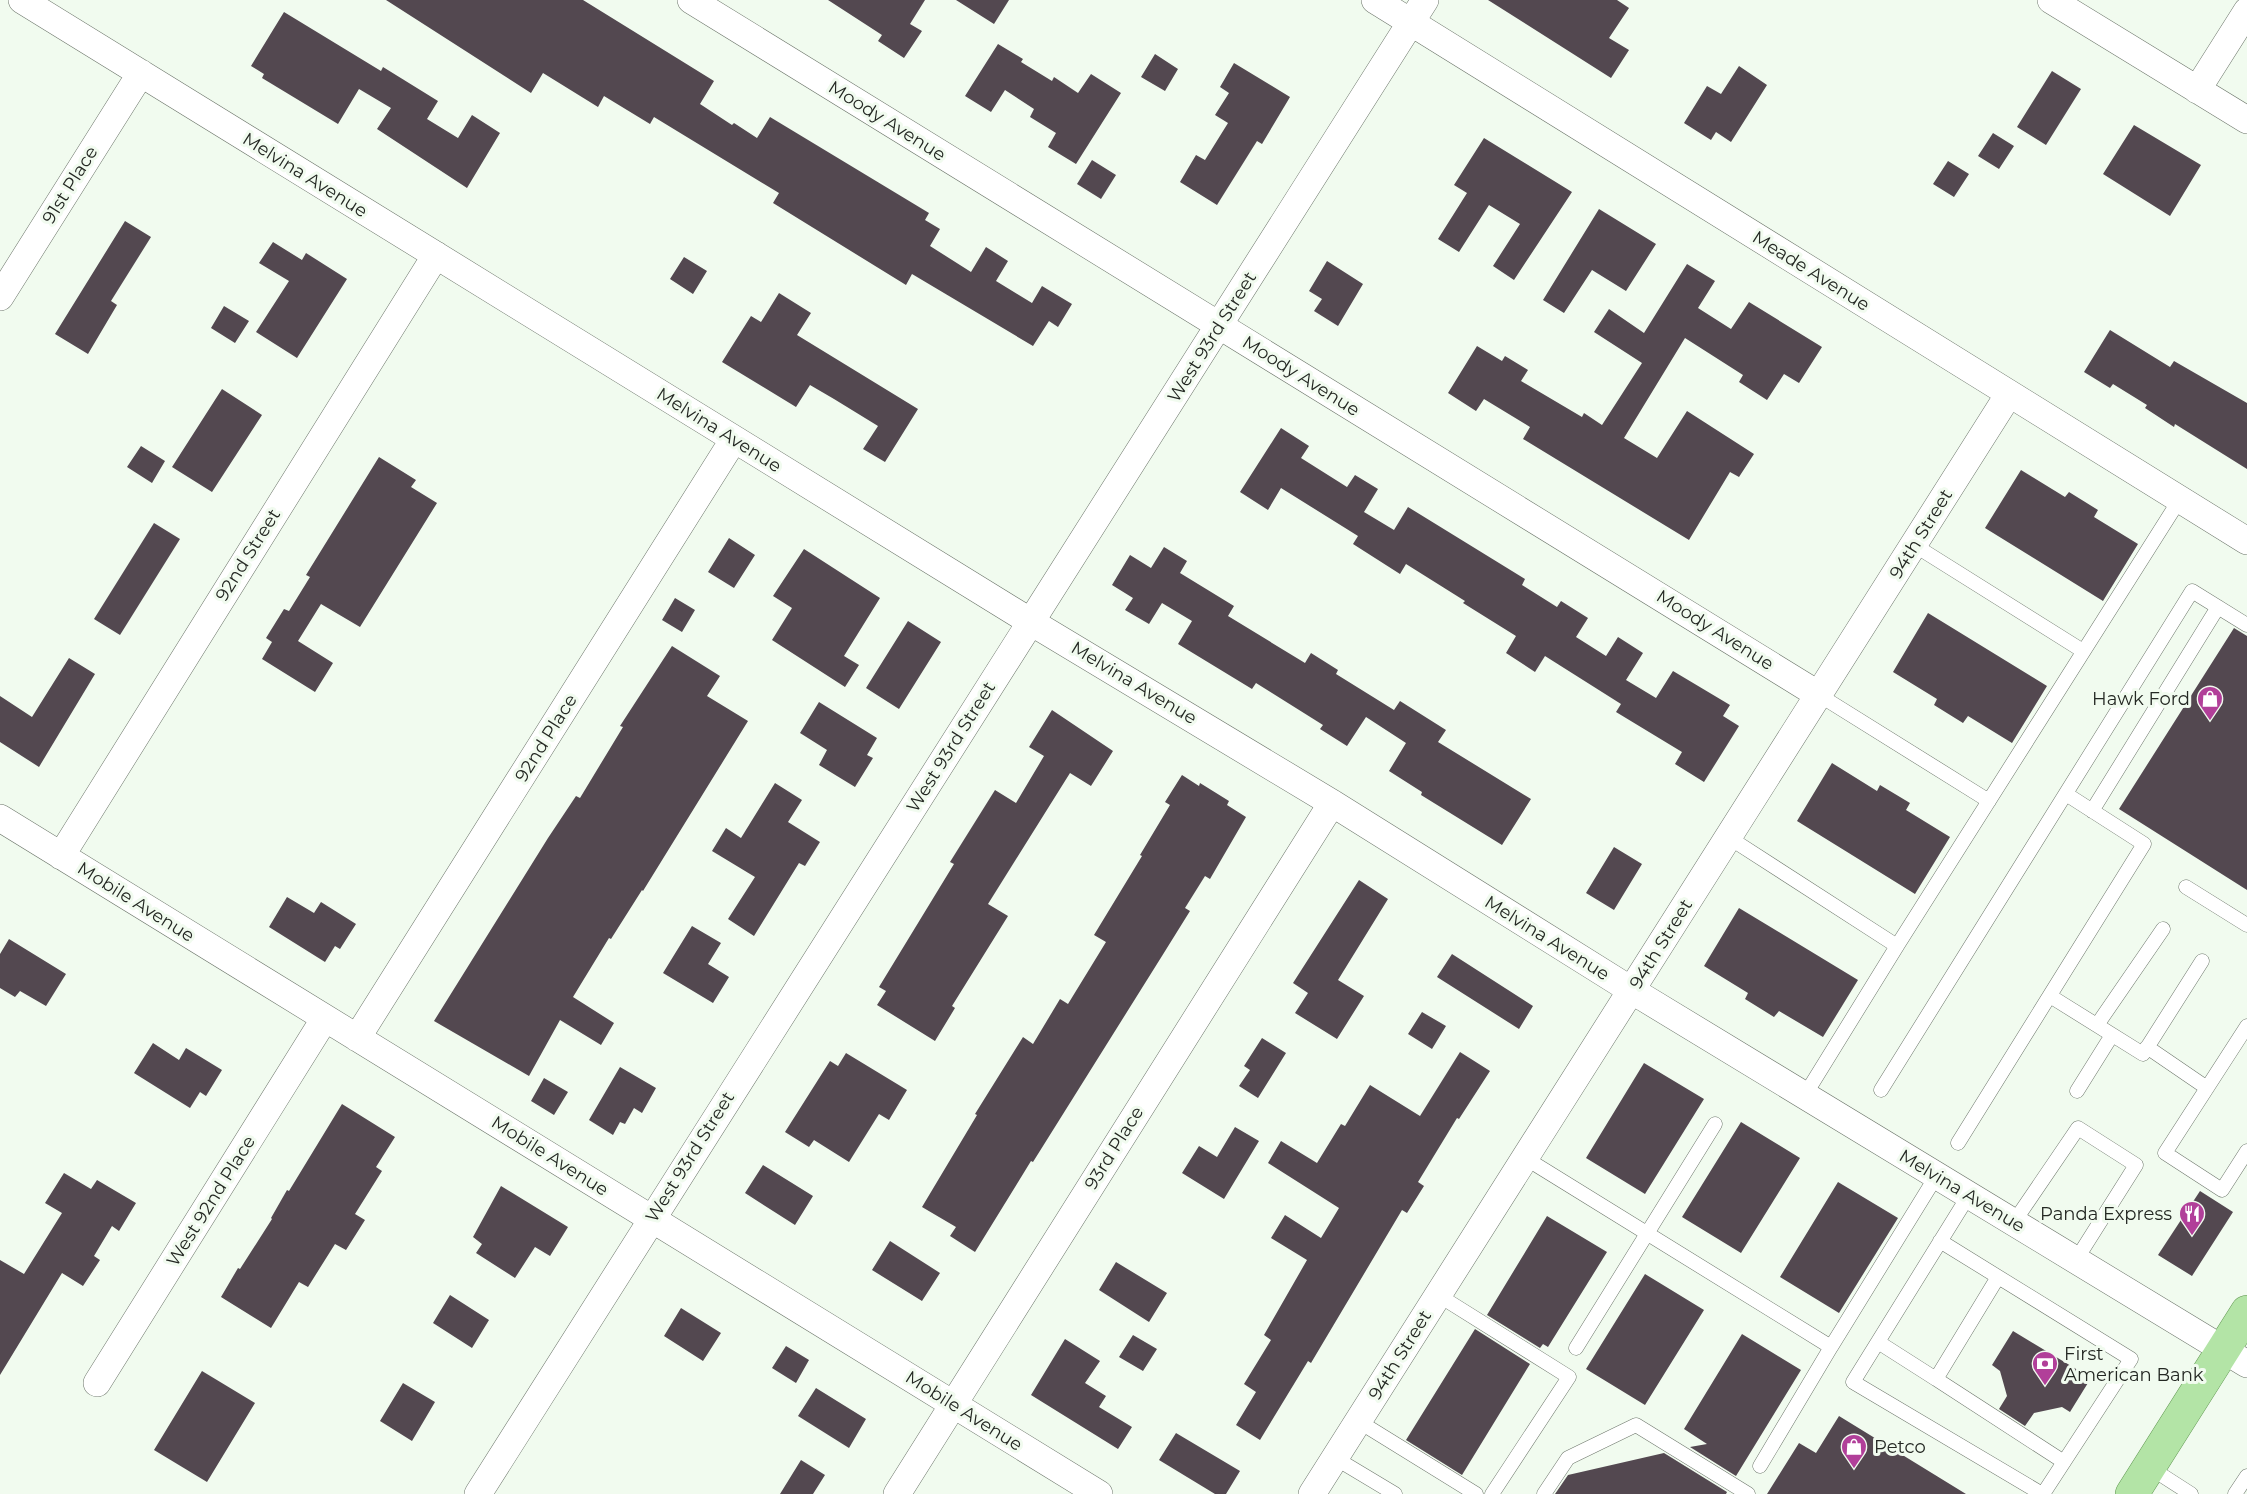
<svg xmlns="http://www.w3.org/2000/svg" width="2247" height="1494" viewBox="0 0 2247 1494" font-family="Montserrat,sans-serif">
<rect width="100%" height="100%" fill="#f1fbef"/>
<!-- building -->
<path fill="#534850" d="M 386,0 L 583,0 L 714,81 L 700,104 L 732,125 L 734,123 L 757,138 L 770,117 L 929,213 L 925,220 L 940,229 L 930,246 L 971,272 L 986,247 L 1008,261 L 996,281 L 1032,303 L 1042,286 L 1072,304 L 1058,327 L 1049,321 L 1033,346 L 912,274 L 906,285 L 773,203 L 779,193 L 654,117 L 650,124 L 604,96 L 598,107 L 543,73 L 531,93 Z
M 828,0 L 925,0 L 910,24 L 922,31 L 904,58 L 878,41 L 882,35 Z
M 956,0 L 1009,0 L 994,24 Z
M 1488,0 L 1617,0 L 1629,8 L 1609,38 L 1629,50 L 1611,78 Z
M 284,12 L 381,71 L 383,67 L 438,101 L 427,119 L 458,138 L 472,115 L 500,133 L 467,188 L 377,129 L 391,108 L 359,89 L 338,124 L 262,78 L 264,74 L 251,66 Z
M 998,44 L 1023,59 L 1021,62 L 1052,81 L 1054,77 L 1078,93 L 1091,74 L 1121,93 L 1076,164 L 1048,147 L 1056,133 L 1030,117 L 1034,109 L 1005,90 L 991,112 L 965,96 Z
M 1155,54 L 1178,69 L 1165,91 L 1141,77 Z
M 1234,63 L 1290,97 L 1262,144 L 1257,141 L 1217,205 L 1180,182 L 1196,155 L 1205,160 L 1228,123 L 1215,115 L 1229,93 L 1220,87 Z
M 1739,66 L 1767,85 L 1731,142 L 1716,132 L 1711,140 L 1684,123 L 1707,86 L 1721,94 Z
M 2052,71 L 2081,89 L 2046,145 L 2017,127 Z
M 2134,125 L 2201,165 L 2170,216 L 2103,174 Z
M 1993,133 L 2014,146 L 1999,169 L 1978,156 Z
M 1484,138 L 1572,192 L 1514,280 L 1493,266 L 1520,224 L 1489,205 L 1459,252 L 1438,239 L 1467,193 L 1454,185 Z
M 1092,160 L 1116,175 L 1101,199 L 1077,184 Z
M 1948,161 L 1969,174 L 1954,197 L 1933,184 Z
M 1599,209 L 1656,244 L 1626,291 L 1592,270 L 1564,313 L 1543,300 Z
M 125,221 L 151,237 L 111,301 L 117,305 L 88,354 L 55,334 Z
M 273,242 L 302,260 L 306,253 L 347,279 L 297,358 L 256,332 L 289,281 L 259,263 Z
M 684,257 L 707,271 L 693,294 L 670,279 Z
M 1327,261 L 1363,284 L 1338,326 L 1314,311 L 1322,299 L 1309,291 Z
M 1687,264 L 1715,281 L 1698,308 L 1731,329 L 1749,302 L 1822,347 L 1799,383 L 1784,374 L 1767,400 L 1739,382 L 1743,375 L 1685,338 L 1624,438 L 1657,458 L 1687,411 L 1754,454 L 1739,477 L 1730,472 L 1689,540 L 1523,439 L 1530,427 L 1484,399 L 1476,411 L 1448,393 L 1477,346 L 1502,361 L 1505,356 L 1528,370 L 1521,381 L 1582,417 L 1584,413 L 1602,425 L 1642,363 L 1594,332 L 1609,309 L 1644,333 Z
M 779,293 L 811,313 L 797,335 L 918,409 L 885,462 L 863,449 L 878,426 L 834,399 L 810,385 L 796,407 L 722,362 L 751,316 L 761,322 Z
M 224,306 L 249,321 L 235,343 L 211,328 Z
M 2110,330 L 2170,367 L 2174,361 L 2247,403 L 2247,469 L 2175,424 L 2174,427 L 2145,408 L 2147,405 L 2113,384 L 2110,388 L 2084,372 Z
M 222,389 L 262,415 L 212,492 L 172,467 Z
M 1281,428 L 1309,446 L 1301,458 L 1347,487 L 1355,475 L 1378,489 L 1364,512 L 1394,530 L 1408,507 L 1525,579 L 1522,585 L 1557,607 L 1561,601 L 1588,618 L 1576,637 L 1606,656 L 1618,637 L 1643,653 L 1626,680 L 1656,698 L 1673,671 L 1730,705 L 1723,716 L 1739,726 L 1704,782 L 1675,764 L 1682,752 L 1616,712 L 1621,704 L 1545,656 L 1535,672 L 1506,653 L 1516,636 L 1463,603 L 1465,601 L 1406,564 L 1400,574 L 1353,544 L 1358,536 L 1281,488 L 1268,510 L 1240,492 Z
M 141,446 L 165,461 L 152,483 L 127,467 Z
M 379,457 L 416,480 L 411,487 L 437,503 L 360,627 L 321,604 L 298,641 L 333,663 L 315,692 L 262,659 L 272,642 L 266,638 L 284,609 L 289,611 L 310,577 L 306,575 Z
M 2021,470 L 2065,497 L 2069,492 L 2098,510 L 2094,517 L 2138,544 L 2103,601 L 1985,528 Z
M 154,523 L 180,539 L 120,635 L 94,619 Z
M 729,538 L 755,555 L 734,588 L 708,572 Z
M 1164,547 L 1187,561 L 1180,573 L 1234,606 L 1228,616 L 1305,663 L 1311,653 L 1338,670 L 1336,674 L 1394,710 L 1400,701 L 1446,730 L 1438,742 L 1531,799 L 1502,845 L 1421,795 L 1422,792 L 1389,771 L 1406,743 L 1366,717 L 1347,746 L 1320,729 L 1323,725 L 1256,683 L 1252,689 L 1178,644 L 1192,621 L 1162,603 L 1149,624 L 1125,610 L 1133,598 L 1112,585 L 1130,555 L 1151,568 Z
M 804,549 L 880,598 L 844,656 L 859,665 L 845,687 L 772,640 L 792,608 L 773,596 Z
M 675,598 L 695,610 L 682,632 L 662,620 Z
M 1928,613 L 2047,686 L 2012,743 L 1968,716 L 1963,723 L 1934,705 L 1937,699 L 1893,672 Z
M 908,621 L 941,642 L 899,709 L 866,688 Z
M 2234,628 L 2247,636 L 2247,890 L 2119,809 Z
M 672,646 L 720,676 L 707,696 L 748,721 L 643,891 L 642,890 L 611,939 L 609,938 L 573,997 L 614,1023 L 601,1045 L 560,1020 L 529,1076 L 434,1021 L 548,838 L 576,796 L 580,798 L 623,727 L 620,726 Z
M 69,658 L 95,674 L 39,767 L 0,742 L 0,696 L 32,717 Z
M 819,702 L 877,738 L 867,755 L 873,758 L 855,787 L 819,765 L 827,750 L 800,733 Z
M 1052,710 L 1113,751 L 1091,786 L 1070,773 L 988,904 L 1008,916 L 952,1006 L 955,1008 L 935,1041 L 877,1005 L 886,991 L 879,987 L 954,864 L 950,862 L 995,790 L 1016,803 L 1044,756 L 1029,747 Z
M 1832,763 L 1877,791 L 1880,785 L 1910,803 L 1906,810 L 1950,837 L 1915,894 L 1797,821 Z
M 1182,775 L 1199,786 L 1200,783 L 1229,801 L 1227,805 L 1246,817 L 1210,879 L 1205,876 L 1185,908 L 1190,911 L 1162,956 L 1033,1162 L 1031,1161 L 975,1252 L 950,1236 L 956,1227 L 922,1207 L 977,1115 L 975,1114 L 1023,1037 L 1033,1044 L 1060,999 L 1068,1004 L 1106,942 L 1094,935 L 1142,856 L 1140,855 L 1170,805 L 1165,802 Z
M 775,783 L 802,800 L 788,822 L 820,842 L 805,866 L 799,863 L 754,936 L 728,919 L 755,877 L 712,851 L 726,828 L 741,838 Z
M 1614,847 L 1642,864 L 1614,910 L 1586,893 Z
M 1359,880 L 1388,899 L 1338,980 L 1364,996 L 1337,1039 L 1295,1013 L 1308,993 L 1293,983 Z
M 287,897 L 314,913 L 321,902 L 356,924 L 340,949 L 335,946 L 325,962 L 269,927 Z
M 1739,908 L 1858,980 L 1823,1037 L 1779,1011 L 1774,1017 L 1745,999 L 1748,993 L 1704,966 Z
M 692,926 L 721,943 L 708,964 L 729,977 L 713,1003 L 663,973 Z
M 9,939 L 66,974 L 46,1006 L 20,991 L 15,997 L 0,988 L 0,954 Z
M 1452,954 L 1533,1006 L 1519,1029 L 1437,977 Z
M 1422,1012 L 1446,1026 L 1432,1049 L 1408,1034 Z
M 1262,1038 L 1286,1053 L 1258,1098 L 1239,1086 L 1250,1070 L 1244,1066 Z
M 153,1043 L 179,1060 L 186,1048 L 222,1070 L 206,1096 L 200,1092 L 190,1108 L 134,1073 Z
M 1460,1052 L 1490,1071 L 1459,1119 L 1457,1118 L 1418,1182 L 1424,1186 L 1407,1213 L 1402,1210 L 1311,1363 L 1308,1361 L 1260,1440 L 1236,1425 L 1256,1392 L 1244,1384 L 1271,1340 L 1264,1335 L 1307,1260 L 1271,1238 L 1285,1215 L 1321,1238 L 1339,1208 L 1268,1163 L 1281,1141 L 1317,1163 L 1341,1124 L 1345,1126 L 1370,1085 L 1420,1116 Z
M 846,1053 L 907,1090 L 889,1120 L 879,1114 L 849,1162 L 814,1140 L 809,1147 L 785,1132 L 830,1061 L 838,1066 Z
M 1644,1063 L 1704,1099 L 1645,1194 L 1586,1158 Z
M 620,1067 L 656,1088 L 642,1113 L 634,1108 L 625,1124 L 620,1122 L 613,1135 L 589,1120 Z
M 544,1078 L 568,1092 L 554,1115 L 531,1101 Z
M 342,1104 L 395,1137 L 376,1167 L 382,1171 L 355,1214 L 365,1220 L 346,1250 L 335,1244 L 308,1287 L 299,1282 L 271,1328 L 221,1297 L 238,1268 L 240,1269 L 272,1219 L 271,1218 L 287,1190 L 289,1191 Z
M 1741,1122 L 1800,1158 L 1741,1253 L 1682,1217 Z
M 1235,1127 L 1259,1141 L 1224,1199 L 1182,1173 L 1199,1146 L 1217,1157 Z
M 763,1165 L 813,1196 L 795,1225 L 745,1193 Z
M 64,1173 L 91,1189 L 97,1180 L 136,1203 L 119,1231 L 112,1226 L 94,1256 L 100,1260 L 83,1286 L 62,1273 L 0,1375 L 0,1260 L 24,1274 L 62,1213 L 45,1203 Z
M 1838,1182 L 1898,1218 L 1839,1313 L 1780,1277 Z
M 501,1186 L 568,1227 L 550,1256 L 535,1247 L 515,1278 L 476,1253 L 482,1244 L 473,1237 Z
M 2200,1191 L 2233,1212 L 2192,1276 L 2158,1255 Z
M 1547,1216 L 1607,1252 L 1548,1347 L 1543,1344 L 1540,1348 L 1487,1315 Z
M 890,1241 L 940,1273 L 922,1301 L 872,1270 Z
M 1116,1262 L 1167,1293 L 1149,1322 L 1099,1290 Z
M 1645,1274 L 1704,1310 L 1645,1405 L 1586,1369 Z
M 450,1295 L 489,1320 L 472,1348 L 433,1323 Z
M 681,1308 L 721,1333 L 703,1361 L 664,1336 Z
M 1475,1329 L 1530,1364 L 1462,1475 L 1406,1440 Z
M 2013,1331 L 2091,1378 L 2070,1412 L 2062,1407 L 2034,1413 L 2025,1426 L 1999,1409 L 2007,1396 L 2000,1371 L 1992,1365 Z
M 1742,1334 L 1801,1370 L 1736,1476 L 1690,1447 L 1707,1444 L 1684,1429 Z
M 1133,1335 L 1157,1349 L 1143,1371 L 1119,1357 Z
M 1065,1339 L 1100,1361 L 1085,1383 L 1106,1396 L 1099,1407 L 1132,1427 L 1118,1449 L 1031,1395 Z
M 786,1346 L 809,1360 L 796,1383 L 772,1368 Z
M 202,1371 L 255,1403 L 207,1482 L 154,1450 Z
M 403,1383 L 435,1402 L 412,1441 L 380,1421 Z
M 816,1388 L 866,1419 L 849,1448 L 798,1416 Z
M 1839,1416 L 1966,1494 L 1767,1494 L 1799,1443 L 1816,1453 Z
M 1176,1433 L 1240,1471 L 1226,1494 L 1215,1494 L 1159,1460 Z
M 1664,1453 L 1727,1492 L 1726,1494 L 1555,1494 L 1568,1475 Z
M 801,1460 L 825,1475 L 813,1494 L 780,1494 Z"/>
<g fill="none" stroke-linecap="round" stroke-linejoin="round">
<defs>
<path id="lane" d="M 1914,545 L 2083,651
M 1819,695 L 1989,801
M 2092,811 L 2218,607
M 1728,837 L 1897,946 L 1805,1095
M 2186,887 L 2247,925
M 1897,946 L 2180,499
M 2050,996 L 2143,1054 L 2202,961
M 2097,1025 L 2163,929
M 2247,1026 L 2165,1153 L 2222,1190 L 2247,1151
M 2147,1047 L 2207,1088
M 1881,1090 L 2192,591 L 2247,625
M 2077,1091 L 2112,1035
M 1958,1143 L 2144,844 L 2066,794
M 1525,1158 L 1831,1347 L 1937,1175
M 1969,1195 L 1853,1382 L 2042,1494
M 2014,1222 L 2078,1128 L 2136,1165 L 2076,1260
M 1940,1241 L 2131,1359 L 2043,1494
M 1438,1295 L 1569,1377 L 1492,1494
M 1878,1342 L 1936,1379 L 1998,1277
M 1576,1348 L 1715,1124
M 1936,1379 L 2064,1462
M 1358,1421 L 1476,1494
M 1335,1458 L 1395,1494
M 1760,1466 L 1831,1347
M 2149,1467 L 2191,1494
M 1544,1494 L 1568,1458 L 1636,1425 L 1748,1494
M 2235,1494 L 2247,1476"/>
<path id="street" d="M 22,0 L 1031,622 L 1332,803 L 1631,990 L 2247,1364
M 691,0 L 1819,695
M 1375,0 L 2247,541
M 2051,0 L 2247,120
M 2197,90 L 2247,11
M 0,297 L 141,73
M 0,818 L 1099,1494
M 61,856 L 436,255
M 357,1038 L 734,439
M 97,1383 L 325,1018
M 478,1494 L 1425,0
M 897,1494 L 1332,803
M 1312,1494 L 2009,394"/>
<path id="primary" d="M 2132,1494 L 2247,1312"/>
</defs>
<!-- lane casing -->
<use href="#lane" stroke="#6e776c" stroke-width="15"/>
<!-- street casing -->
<use href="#street" stroke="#6e776c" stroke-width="28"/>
<!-- primary casing -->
<use href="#primary" stroke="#609651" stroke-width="34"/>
<!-- lane -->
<use href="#lane" stroke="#fff" stroke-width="14"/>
<!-- street -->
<use href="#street" stroke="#fff" stroke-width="27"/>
<!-- primary -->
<use href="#primary" stroke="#b3e4a6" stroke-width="33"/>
</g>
<!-- icons -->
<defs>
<symbol id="shop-pin" viewBox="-11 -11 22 30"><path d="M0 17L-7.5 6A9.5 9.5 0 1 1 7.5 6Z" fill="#b13f99" stroke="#f1fbef"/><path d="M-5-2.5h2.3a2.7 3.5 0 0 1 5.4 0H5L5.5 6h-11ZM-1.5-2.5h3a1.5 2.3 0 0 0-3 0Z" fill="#fff"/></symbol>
<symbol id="restaurant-pin" viewBox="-11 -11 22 30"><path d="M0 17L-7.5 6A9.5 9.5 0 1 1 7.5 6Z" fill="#b13f99" stroke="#f1fbef"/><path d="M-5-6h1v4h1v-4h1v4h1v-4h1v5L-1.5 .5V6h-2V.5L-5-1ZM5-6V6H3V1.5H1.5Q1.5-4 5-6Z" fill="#fff"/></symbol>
<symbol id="bank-pin" viewBox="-11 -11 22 30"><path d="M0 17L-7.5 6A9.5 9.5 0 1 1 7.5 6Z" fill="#b13f99" stroke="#f1fbef"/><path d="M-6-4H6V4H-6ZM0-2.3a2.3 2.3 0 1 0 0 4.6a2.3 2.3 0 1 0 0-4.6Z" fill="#fff"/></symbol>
</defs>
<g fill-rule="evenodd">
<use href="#shop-pin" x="2195" y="684" width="30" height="40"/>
<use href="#restaurant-pin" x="2177" y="1199" width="30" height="40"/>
<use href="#bank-pin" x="2030" y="1349" width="30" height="40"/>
<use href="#shop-pin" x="1839" y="1432" width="30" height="40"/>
</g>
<g text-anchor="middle" stroke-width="6" stroke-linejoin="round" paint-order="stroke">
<!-- street labels -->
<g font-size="18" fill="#242823" stroke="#f1fbef">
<text transform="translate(887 121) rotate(32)" y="6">Moody Avenue</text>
<text transform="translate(305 175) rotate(32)" y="6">Melvina Avenue</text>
<text transform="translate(70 185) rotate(-58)" y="6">91st Place</text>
<text transform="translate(1811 271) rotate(32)" y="6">Meade Avenue</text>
<text transform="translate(1212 337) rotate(-58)" y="6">West 93rd Street</text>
<text transform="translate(1301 376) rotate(32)" y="6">Moody Avenue</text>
<text transform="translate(719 430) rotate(32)" y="6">Melvina Avenue</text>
<text transform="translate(1921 534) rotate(-58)" y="6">94th Street</text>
<text transform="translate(248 555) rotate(-58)" y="6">92nd Street</text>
<text transform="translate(1715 630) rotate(32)" y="6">Moody Avenue</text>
<text transform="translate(1134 683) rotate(31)" y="6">Melvina Avenue</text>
<text transform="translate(546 738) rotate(-58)" y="6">92nd Place</text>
<text transform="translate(951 747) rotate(-58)" y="6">West 93rd Street</text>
<text transform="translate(136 902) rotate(32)" y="6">Mobile Avenue</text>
<text transform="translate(1547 938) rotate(32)" y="6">Melvina Avenue</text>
<text transform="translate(1661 944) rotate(-58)" y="6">94th Street</text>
<text transform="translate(1114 1148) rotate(-58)" y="6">93rd Place</text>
<text transform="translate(550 1156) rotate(32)" y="6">Mobile Avenue</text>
<text transform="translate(690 1157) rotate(-58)" y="6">West 93rd Street</text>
<text transform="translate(1962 1191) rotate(31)" y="6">Melvina Avenue</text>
<text transform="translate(211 1201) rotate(-58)" y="6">West 92nd Place</text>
<text transform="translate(1400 1355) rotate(-58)" y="6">94th Street</text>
<text transform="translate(964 1411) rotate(32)" y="6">Mobile Avenue</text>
</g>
<!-- poi labels -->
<g font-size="18" fill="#242823" stroke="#f1fbef" text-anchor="end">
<text x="2190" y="705">Hawk Ford</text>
<text x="2172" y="1220">Panda Express</text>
<text x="2064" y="1360" text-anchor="start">First<tspan x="2064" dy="21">American Bank</tspan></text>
<text x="1874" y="1453" text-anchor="start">Petco</text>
</g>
</g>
</svg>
